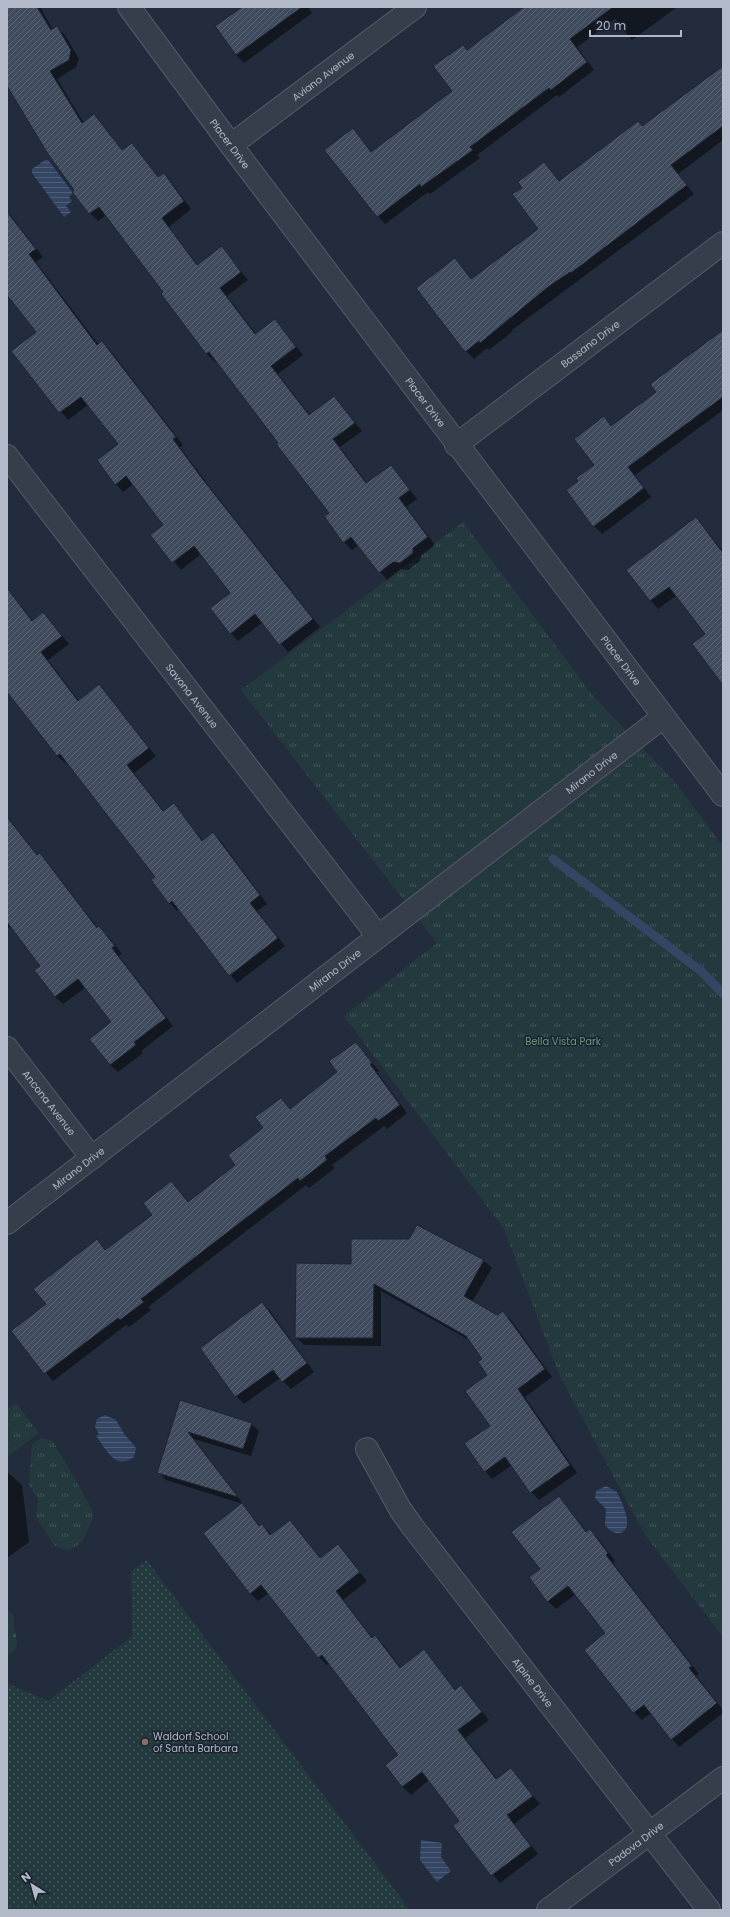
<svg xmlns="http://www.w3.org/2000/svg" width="730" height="1917" viewBox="0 0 730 1917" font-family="Poppins,sans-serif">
<defs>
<pattern id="grass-dots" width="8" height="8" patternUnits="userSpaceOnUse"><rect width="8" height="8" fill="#24393d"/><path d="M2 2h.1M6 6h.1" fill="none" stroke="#415458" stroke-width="1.8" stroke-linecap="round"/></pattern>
<pattern id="forest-firs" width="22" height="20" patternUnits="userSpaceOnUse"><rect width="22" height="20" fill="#24393d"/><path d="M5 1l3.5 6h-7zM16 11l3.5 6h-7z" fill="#415458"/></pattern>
<pattern id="park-tufts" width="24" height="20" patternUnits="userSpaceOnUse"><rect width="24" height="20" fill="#24393d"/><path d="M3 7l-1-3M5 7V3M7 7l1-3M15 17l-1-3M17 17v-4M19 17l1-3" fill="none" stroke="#415458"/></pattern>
<pattern id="water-rules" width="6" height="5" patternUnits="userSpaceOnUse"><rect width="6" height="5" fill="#354664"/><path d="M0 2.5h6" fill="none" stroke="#505f79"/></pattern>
<pattern id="building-hatch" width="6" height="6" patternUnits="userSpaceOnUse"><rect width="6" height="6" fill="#414b5e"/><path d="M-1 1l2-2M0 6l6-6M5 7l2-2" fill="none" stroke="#5a6374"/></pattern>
</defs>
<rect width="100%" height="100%" fill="#222c3c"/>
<!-- grass -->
<path fill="url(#grass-dots)" d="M 147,1560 L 157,1574 L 410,1910 L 7,1910 L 7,1686 L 9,1684 L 48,1701 L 132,1636 L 131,1571 Z"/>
<!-- forest -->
<path fill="url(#forest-firs)" d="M 7,1611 L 12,1613 C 14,1618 14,1621 14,1626 C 15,1638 23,1648 7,1655 Z"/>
<!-- park -->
<path fill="url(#park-tufts)" d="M 463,522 L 594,697 L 674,781 L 723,846 L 723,1637 L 645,1535 L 601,1453 L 559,1374 L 504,1229 L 344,1016 L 437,943 L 241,690 Z
M 16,1403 L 39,1433 L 7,1457 L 7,1409 Z
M 41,1438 L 53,1441 L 92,1509 L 93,1518 L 82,1543 L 68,1551 L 54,1545 L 36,1517 L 38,1499 L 29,1485 L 32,1445 Z"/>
<!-- water -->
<path fill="url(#water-rules)" d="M 45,160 L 48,160 L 73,193 L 69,197 L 72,201 L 66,206 L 71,212 L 64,217 L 32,173 L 32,169 Z
M 105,1415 L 116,1420 L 125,1435 L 134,1445 L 136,1449 L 134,1457 C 115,1471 107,1450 96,1436 L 99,1434 L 95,1427 L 97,1419 Z
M 606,1486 L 617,1492 C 621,1500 625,1509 627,1519 C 629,1536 614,1537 605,1525 L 606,1509 L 595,1498 L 596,1491 Z
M 421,1840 L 442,1843 L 441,1857 L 451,1871 L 437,1882 L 420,1860 Z"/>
<!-- shadow -->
<path fill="#0007" d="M 7,7 L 40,7 L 53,30 L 57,28 L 65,35 L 79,59 L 76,67 L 57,79 L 84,123 L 94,115 L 123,151 L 132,144 L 159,178 L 164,174 L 171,182 L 191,209 L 169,227 L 198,266 L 222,248 L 248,280 L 227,296 L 256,334 L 275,320 L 303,355 L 278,374 L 310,415 L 334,397 L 362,431 L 340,447 L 367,483 L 391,466 L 417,499 L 406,507 L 435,545 L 421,556 L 420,561 L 408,570 L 401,569 L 387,580 L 359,545 L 352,550 L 344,542 L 325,517 L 330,513 L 216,360 L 215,362 L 207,354 L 162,295 L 165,292 L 106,215 L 98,221 L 90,213 L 7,84 Z
M 240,7 L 308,7 L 312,13 L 244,63 L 236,55 L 216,26 L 241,9 Z
M 526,7 L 677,7 L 632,40 L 615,19 L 577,47 L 594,70 L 559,97 L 557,95 L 477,155 L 480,158 L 430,194 L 428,192 L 385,224 L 378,216 L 353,129 L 372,153 L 454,91 L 467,51 Z
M 723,67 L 723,140 L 678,174 L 694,194 L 512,330 L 513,331 L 489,350 L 487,348 L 474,359 L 466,351 L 455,260 L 472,280 L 540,229 L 523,188 L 544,164 L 560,182 L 643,127 Z
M 7,211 L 43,257 L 36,262 L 99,345 L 102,342 L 110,350 L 183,445 L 180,447 L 209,486 L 320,627 L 288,652 L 263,622 L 238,641 L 231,633 L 231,593 L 201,554 L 181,570 L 152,535 L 164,525 L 133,484 L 123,492 L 116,484 L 120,444 L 88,405 L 68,420 L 12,351 L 37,332 L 7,293 Z
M 723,330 L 723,410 L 635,475 L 651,497 L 602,534 L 594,526 L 579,482 L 595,465 L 604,418 L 612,426 L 657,392 Z
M 696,518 L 723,551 L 723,681 L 707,634 L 677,595 L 658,609 L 627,570 Z
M 7,589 L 33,621 L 43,614 L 69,644 L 48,660 L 79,701 L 99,685 L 156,756 L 134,773 L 164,812 L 174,805 L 203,841 L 213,833 L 221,841 L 267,904 L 257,911 L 285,946 L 237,983 L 179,909 L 177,911 L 170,903 L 156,878 L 67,762 L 65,763 L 57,756 L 13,698 L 7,686 Z
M 7,816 L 38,856 L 40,854 L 47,862 L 98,928 L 107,935 L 122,954 L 119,956 L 173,1026 L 141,1051 L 143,1053 L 118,1072 L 110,1065 L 113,1022 L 86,987 L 63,1004 L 55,997 L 42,966 L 11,926 L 7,929 Z
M 355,1043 L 379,1071 L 377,1072 L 407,1113 L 387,1129 L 384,1126 L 332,1165 L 335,1168 L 309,1188 L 306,1185 L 148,1307 L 151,1310 L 129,1327 L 126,1325 L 53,1381 L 12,1331 L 47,1304 L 97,1241 L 106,1251 L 154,1215 L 171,1182 L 189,1203 L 236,1165 L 264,1128 L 281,1099 L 291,1110 L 339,1072 Z
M 418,1226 L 484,1261 L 492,1268 L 472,1302 L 497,1317 L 503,1312 L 511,1320 L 552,1377 L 525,1397 L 577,1473 L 539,1500 L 531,1492 L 512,1465 L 492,1479 L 485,1471 L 491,1426 L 489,1375 L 484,1360 L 471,1341 L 381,1291 L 381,1346 L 304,1345 L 296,1337 L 352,1265 L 410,1240 Z
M 262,1303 L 270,1311 L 314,1372 L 291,1389 L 280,1378 L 244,1404 L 236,1396 Z
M 181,1402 L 251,1424 L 259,1431 L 251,1456 L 194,1439 L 243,1504 L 166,1480 L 158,1472 Z
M 7,1472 L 22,1485 L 29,1542 L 7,1558 Z
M 559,1497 L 588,1533 L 590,1531 L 598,1538 L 615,1561 L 613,1563 L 699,1674 L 696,1676 L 723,1710 L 723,1713 L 679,1747 L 651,1713 L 642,1720 L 634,1712 L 607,1633 L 576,1594 L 556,1609 L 548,1601 L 541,1569 Z
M 241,1504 L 260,1526 L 262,1525 L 272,1535 L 290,1521 L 321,1559 L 338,1546 L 367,1581 L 343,1600 L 373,1638 L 375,1637 L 383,1644 L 401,1668 L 424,1651 L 456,1690 L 461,1686 L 489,1720 L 465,1738 L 497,1779 L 511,1769 L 540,1804 L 514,1824 L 538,1854 L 500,1883 L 454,1826 L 460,1821 L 429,1780 L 411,1795 L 403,1787 L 386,1765 L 399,1755 L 329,1663 L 327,1665 L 319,1657 L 269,1593 L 258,1601 L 250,1593 Z"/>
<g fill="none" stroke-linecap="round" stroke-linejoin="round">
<!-- stream -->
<path stroke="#354664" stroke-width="9" d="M 553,859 L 701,971 L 723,994"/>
</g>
<!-- building -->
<path fill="url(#building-hatch)" stroke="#1d2533" d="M 7,7 L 37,7 L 51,30 L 57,26 L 71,50 L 69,60 L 50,71 L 82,123 L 94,114 L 122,150 L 132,143 L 158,177 L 164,173 L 184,201 L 162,218 L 197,265 L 222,246 L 241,272 L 220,288 L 255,334 L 275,319 L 296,347 L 271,366 L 309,415 L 334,396 L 355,423 L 333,439 L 366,483 L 391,465 L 410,490 L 399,498 L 428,537 L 413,548 L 413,553 L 400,563 L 393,562 L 379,573 L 351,537 L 343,543 L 324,516 L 329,513 L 276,444 L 278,443 L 209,352 L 206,354 L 161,294 L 163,292 L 99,207 L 89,214 L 72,192 L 74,190 L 48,154 L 7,86 Z
M 242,7 L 302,7 L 236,55 L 215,26 Z
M 524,7 L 613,7 L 570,39 L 587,62 L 551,90 L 549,88 L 470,147 L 473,150 L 421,187 L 420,184 L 377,217 L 324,150 L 353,128 L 371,152 L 452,91 L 433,66 L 463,45 L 467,50 Z
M 723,66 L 723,126 L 671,165 L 687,185 L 571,273 L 570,272 L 548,287 L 480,343 L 479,341 L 465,352 L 416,288 L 455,258 L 471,279 L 538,229 L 512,194 L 522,188 L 518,182 L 544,162 L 559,181 L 638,121 L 642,126 Z
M 7,212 L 36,249 L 29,254 L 97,345 L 102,341 L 176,437 L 173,439 L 201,477 L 313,619 L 279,645 L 255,614 L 230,634 L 210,608 L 230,593 L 194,546 L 172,563 L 150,535 L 163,525 L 126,476 L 115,485 L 97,460 L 118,444 L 81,397 L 59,413 L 11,351 L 36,332 L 7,295 Z
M 723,330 L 723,397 L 628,467 L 644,488 L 593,527 L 566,490 L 578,481 L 576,478 L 594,465 L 574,439 L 604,416 L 611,426 L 656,392 L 650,384 Z
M 696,517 L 723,553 L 723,685 L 692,644 L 705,634 L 669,587 L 650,601 L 626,570 Z
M 7,588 L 32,621 L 43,612 L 62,636 L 41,652 L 78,701 L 99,684 L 149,748 L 127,765 L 163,811 L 174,803 L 202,841 L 213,832 L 260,895 L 250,903 L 278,938 L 229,976 L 172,901 L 169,904 L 151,880 L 155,877 L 60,754 L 57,756 L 7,692 Z
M 7,817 L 37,855 L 40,853 L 97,928 L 99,926 L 115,946 L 112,948 L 166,1018 L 134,1042 L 136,1045 L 110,1065 L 89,1039 L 111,1022 L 78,979 L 55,997 L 34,970 L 40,966 L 7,922 Z
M 356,1042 L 372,1063 L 370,1064 L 400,1105 L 378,1121 L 376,1118 L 325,1156 L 327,1160 L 300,1181 L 298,1178 L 141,1299 L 144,1302 L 120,1320 L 118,1318 L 44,1374 L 11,1331 L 46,1304 L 33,1289 L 97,1239 L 105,1250 L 152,1215 L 143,1203 L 171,1181 L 188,1202 L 235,1165 L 228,1155 L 263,1128 L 255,1117 L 281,1098 L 290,1109 L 337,1072 L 329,1061 Z
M 417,1225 L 484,1260 L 464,1296 L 497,1315 L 503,1311 L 545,1369 L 518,1389 L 570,1465 L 530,1493 L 505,1457 L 484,1472 L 464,1443 L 490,1426 L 465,1391 L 487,1375 L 478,1362 L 482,1359 L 466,1336 L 374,1284 L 373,1338 L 295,1338 L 296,1263 L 351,1264 L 351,1239 L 409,1239 Z
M 262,1302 L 307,1363 L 282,1382 L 273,1370 L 235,1397 L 200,1348 Z
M 180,1400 L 252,1423 L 243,1449 L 188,1432 L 238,1497 L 157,1473 Z
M 559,1496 L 586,1532 L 590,1529 L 608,1553 L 606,1555 L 692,1666 L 689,1668 L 717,1703 L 671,1740 L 644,1705 L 633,1713 L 584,1650 L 605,1633 L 568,1586 L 547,1602 L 529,1577 L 540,1569 L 511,1532 Z
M 242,1503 L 259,1526 L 262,1524 L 270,1535 L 290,1520 L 320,1558 L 338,1544 L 360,1572 L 336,1591 L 372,1638 L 375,1635 L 400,1668 L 424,1649 L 455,1690 L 461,1685 L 482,1712 L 458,1730 L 496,1779 L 511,1768 L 533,1796 L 507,1815 L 531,1846 L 491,1876 L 453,1826 L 459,1821 L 422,1772 L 402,1787 L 385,1765 L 398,1755 L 322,1655 L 318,1658 L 261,1585 L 250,1594 L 203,1533 Z"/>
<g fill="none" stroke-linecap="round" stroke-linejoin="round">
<defs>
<g id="street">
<path id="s1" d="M 129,7 L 231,145 L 723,795"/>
<path id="s2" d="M 231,145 L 415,7"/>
<path id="s3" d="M 456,445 L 723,243"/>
<path id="s4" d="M 7,456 L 378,936"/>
<path id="s5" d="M 7,1048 L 92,1158"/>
<path id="s6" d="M 7,1223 L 663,717"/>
<path id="s7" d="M 367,1449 L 400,1509 L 412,1526 L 709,1910"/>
<path id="s8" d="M 548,1910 L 723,1778"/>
</g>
</defs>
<!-- street casing -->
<use href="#street" stroke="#545c6a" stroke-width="24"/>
<!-- street -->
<use href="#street" stroke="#363e4c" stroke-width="22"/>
</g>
<!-- markers -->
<circle fill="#8d6e63" stroke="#1b2331" stroke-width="1.5" cx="145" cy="1742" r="4"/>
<g text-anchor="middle" stroke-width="3" stroke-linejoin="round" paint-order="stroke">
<!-- street labels -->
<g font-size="10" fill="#b2b9c8" stroke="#1b2331">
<text dy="4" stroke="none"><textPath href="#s2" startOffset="115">Aviano Avenue</textPath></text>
<text dy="4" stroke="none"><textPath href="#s1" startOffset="170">Placer Drive</textPath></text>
<text dy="4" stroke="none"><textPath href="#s3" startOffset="168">Bassano Drive</textPath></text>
<text dy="4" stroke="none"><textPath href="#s1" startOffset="494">Placer Drive</textPath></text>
<text dy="4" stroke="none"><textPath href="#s1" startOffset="818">Placer Drive</textPath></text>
<text dy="4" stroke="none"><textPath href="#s4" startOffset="303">Savona Avenue</textPath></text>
<text dy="4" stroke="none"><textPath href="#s6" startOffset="738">Mirano Drive</textPath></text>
<text dy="4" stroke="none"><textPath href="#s6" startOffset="414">Mirano Drive</textPath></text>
<text dy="4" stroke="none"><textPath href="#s5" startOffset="69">Ancona Avenue</textPath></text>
<text dy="4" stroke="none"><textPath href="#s6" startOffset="90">Mirano Drive</textPath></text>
<text dy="4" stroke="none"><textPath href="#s7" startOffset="287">Alpine Drive</textPath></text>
<text dy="4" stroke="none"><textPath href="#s8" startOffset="110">Padova Drive</textPath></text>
</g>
<!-- park labels -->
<g font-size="10" fill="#689977" stroke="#1b2331">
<text x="563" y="1045">Bella Vista Park</text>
</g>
<!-- poi labels -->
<g font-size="10" fill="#b2b9c8" stroke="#1b2331" text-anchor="start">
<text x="153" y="1740">Waldorf School<tspan x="153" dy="12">of Santa Barbara</tspan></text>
</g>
</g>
<!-- border -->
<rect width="730" height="1917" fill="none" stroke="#b2b9c8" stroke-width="16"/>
<!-- north arrow -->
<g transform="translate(32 1885) rotate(323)" stroke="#1b2331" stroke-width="3" paint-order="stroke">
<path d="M0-3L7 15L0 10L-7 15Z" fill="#b2b9c8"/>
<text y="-6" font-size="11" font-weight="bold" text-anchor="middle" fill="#b2b9c8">N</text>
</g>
<!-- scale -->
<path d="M590 30v6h91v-6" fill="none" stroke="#b2b9c8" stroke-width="2"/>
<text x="596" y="30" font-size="12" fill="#b2b9c8" stroke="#1b2331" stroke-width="3" paint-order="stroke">20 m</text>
</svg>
